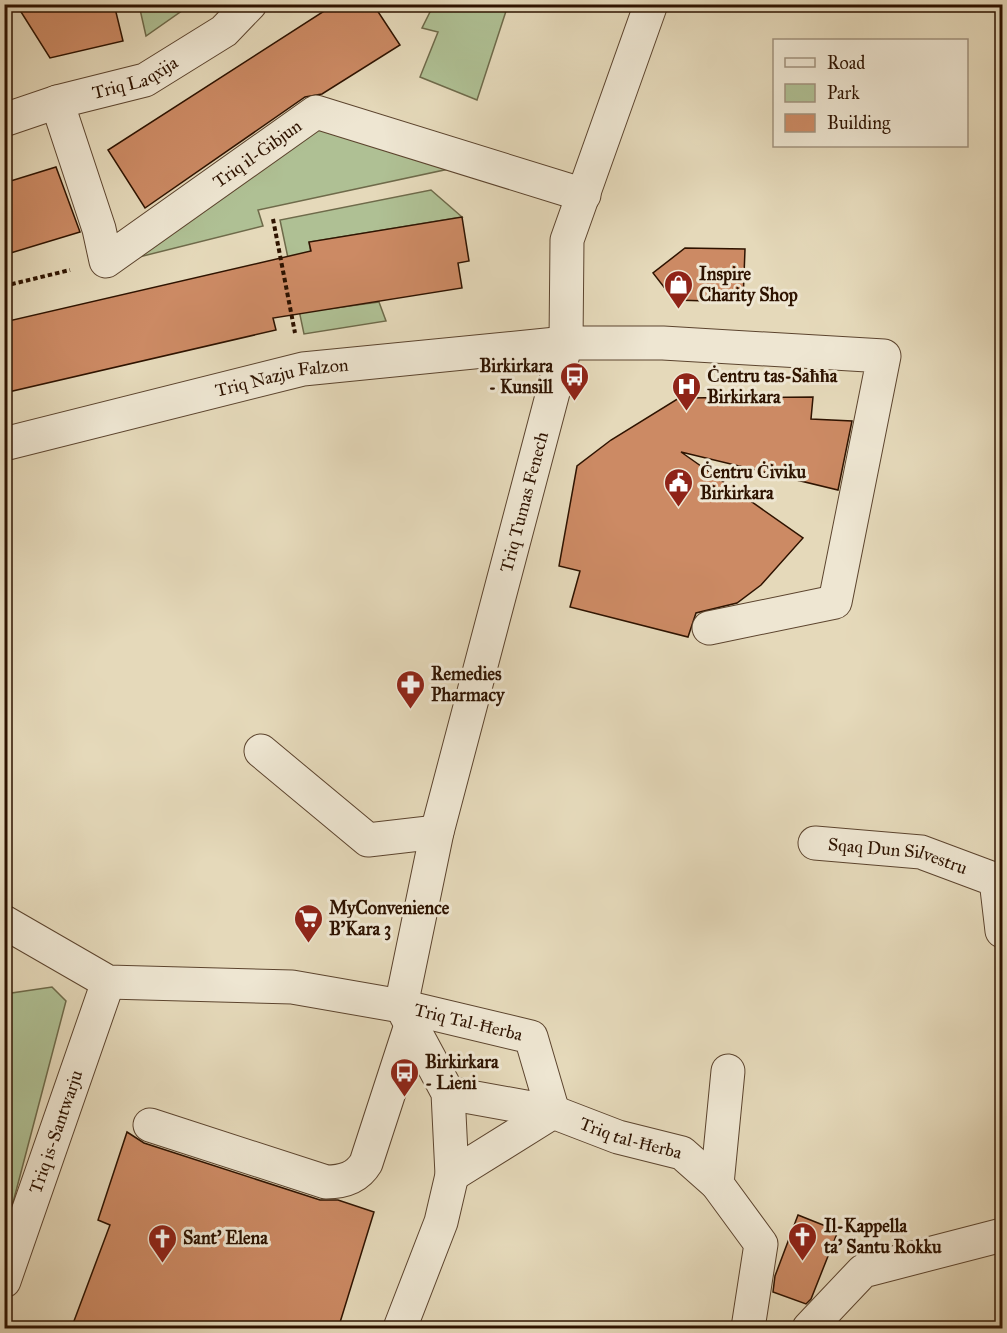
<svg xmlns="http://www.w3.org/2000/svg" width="1007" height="1333" viewBox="0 0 1007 1333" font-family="'IM FELL Great Primer',serif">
<rect width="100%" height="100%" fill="#e5d9ba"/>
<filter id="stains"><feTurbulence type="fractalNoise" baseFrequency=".00333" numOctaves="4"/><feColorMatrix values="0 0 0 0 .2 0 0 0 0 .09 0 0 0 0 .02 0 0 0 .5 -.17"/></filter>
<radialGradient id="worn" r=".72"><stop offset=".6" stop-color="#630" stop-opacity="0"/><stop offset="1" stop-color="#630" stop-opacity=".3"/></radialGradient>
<!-- green -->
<path fill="#afc094" stroke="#6e6a4a" stroke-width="1.5" d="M 434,4 L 508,5 L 477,100 L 420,77 L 438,32 L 422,28 Z
M 139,5 L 174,5 L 183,10 L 146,36 Z
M 318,123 L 458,167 L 258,210 L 263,226 L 139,257 Z
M 431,190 L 462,217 L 309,242 L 317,289 L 328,309 L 379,302 L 386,321 L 304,334 L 280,220 Z
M 52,987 L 66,1001 L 5,1233 L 5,994 Z"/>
<!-- building -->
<path fill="#cc8a64" stroke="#2e1300" stroke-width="1.5" d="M 16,4 L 114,4 L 123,41 L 50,58 Z
M 335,4 L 373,4 L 400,45 L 322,94 L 305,97 L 145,208 L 108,150 Z
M 56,167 L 80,232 L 4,255 L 4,183 Z
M 462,217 L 469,261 L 458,263 L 462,288 L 273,318 L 276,330 L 4,393 L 4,322 L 311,251 L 309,242 Z
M 685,248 L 745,249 L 743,302 L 674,300 L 653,273 Z
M 813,397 L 811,419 L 852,421 L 838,490 L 681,452 L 803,538 L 761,585 L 737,603 L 696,613 L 688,637 L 570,607 L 580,571 L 559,566 L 577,466 L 611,440 L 679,398 Z
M 127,1132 L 144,1143 L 320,1200 L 338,1200 L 374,1212 L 338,1329 L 71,1329 L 110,1225 L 98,1220 Z
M 798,1215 L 838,1231 L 811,1299 L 806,1304 L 773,1292 L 775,1276 Z"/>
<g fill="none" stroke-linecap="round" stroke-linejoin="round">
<defs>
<g id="minor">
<path id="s1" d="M 57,102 L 99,229 L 106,261 L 316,112 L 584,195"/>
<path id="s2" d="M 4,120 L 57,102 L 145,80 L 224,31 L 250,4"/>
<path id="s3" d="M 4,444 L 303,369 L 566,343 L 663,343 L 884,356 L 835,602 L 709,628"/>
<path d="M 261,751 L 368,840 L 437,832"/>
<path id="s4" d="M 815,843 L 921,852 L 996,880 L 1002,931"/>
<path id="s5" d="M 4,922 L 108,982 L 292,987 L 401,1006 L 531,1037 L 553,1112 L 452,1175"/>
<path id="s6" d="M 401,1006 L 437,832 L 566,343 L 567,240 L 651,4"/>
<path id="s7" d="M 448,1093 L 553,1112 L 618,1137 L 682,1153 L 717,1184 L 761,1244 L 748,1328"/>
<path d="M 150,1125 L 326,1182 C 343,1182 357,1178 366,1163 L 411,1025"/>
<path d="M 717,1184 L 728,1071"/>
<path id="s8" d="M 4,1281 L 108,982"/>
<path d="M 400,1328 L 441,1222 L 452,1175 L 448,1093 L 406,1015"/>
<path d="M 809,1328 L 863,1271 L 1002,1235"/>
</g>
</defs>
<!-- minor casing -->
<use href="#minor" stroke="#5c442e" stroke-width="35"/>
<!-- path -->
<path stroke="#2e1300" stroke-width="4" stroke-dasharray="4.5 3" stroke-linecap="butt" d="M 273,219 L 295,333
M 4,286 L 70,270"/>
<!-- minor -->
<use href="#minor" stroke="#eee6d2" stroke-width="33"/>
</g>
<!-- icons -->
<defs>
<symbol id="shop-pin" viewBox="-11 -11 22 30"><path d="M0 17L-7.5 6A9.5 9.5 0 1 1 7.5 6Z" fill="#8f2418" stroke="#eee6d2"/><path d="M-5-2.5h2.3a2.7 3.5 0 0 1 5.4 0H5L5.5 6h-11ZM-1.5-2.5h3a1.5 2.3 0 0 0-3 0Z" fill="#fff"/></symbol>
<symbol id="bus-pin" viewBox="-11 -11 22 30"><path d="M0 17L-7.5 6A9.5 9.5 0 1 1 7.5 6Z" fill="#8f2418" stroke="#eee6d2"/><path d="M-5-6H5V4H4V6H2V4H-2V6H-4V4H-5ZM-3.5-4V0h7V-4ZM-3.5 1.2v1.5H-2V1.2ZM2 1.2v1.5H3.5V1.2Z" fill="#fff"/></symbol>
<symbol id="hospital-pin" viewBox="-11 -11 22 30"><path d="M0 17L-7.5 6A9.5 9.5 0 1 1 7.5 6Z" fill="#8f2418" stroke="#eee6d2"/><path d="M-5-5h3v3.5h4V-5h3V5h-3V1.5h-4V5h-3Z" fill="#fff"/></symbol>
<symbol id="civic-pin" viewBox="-11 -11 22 30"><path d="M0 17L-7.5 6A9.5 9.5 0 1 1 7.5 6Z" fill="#8f2418" stroke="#eee6d2"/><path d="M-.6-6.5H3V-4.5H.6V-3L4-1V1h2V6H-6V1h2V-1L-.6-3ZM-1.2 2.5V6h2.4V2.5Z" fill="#fff"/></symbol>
<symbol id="pharmacy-pin" viewBox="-11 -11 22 30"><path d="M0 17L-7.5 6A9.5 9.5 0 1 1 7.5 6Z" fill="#8f2418" stroke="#eee6d2"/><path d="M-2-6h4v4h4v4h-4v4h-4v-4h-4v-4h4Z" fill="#fff"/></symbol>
<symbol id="supermarket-pin" viewBox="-11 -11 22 30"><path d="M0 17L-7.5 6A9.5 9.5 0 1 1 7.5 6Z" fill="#8f2418" stroke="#eee6d2"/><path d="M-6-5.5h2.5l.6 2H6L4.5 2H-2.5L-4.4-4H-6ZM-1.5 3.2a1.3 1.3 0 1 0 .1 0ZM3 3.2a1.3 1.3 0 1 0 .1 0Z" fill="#fff"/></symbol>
<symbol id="church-pin" viewBox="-11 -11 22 30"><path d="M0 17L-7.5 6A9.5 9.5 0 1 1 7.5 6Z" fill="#8f2418" stroke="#eee6d2"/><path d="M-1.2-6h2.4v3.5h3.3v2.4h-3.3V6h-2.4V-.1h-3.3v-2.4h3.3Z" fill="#fff"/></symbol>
</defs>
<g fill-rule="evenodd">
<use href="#shop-pin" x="662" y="268" width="33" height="45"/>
<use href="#bus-pin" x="558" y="360" width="33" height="45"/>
<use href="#hospital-pin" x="670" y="370" width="33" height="45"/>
<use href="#civic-pin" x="662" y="466" width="33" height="45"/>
<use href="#pharmacy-pin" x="394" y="668" width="33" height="45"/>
<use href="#supermarket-pin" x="292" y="902" width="33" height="45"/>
<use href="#bus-pin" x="388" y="1056" width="33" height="45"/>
<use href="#church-pin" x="786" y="1220" width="33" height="45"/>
<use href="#church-pin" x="146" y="1222" width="33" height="45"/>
</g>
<g text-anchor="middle" stroke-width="6" stroke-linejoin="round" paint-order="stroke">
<!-- street labels -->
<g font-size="18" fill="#2e1300" stroke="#eee6d2">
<text dy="6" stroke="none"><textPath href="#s2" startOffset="138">Triq Laqxija</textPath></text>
<text dy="6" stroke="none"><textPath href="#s1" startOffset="352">Triq il-Ġibjun</textPath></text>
<text dy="6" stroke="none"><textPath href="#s3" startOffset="286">Triq Nazju Falzon</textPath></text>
<text dy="6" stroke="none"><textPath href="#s6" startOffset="519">Triq Tumas Fenech</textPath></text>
<text dy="6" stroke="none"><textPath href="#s4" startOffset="84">Sqaq Dun Silvestru</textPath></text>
<text dy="6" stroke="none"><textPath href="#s5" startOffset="484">Triq Tal-Ħerba</textPath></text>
<text dy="6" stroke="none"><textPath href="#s8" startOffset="158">Triq is-Santwarju</textPath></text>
<text dy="6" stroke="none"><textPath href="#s7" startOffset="189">Triq tal-Ħerba</textPath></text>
</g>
<!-- poi labels -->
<g font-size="18" font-weight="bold" fill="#2e1300" stroke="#eee6d2" text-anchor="start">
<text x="699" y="280">Inspire<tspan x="699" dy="21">Charity Shop</tspan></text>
<text x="553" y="372" text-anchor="end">Birkirkara<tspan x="553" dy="21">- Kunsill</tspan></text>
<text x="707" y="382">Ċentru tas-Saħħa<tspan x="707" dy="21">Birkirkara</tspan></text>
<text x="700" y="478">Ċentru Ċiviku<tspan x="700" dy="21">Birkirkara</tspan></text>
<text x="431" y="680">Remedies<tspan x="431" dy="21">Pharmacy</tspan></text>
<text x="329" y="914">MyConvenience<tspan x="329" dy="21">B'Kara 3</tspan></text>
<text x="425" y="1068">Birkirkara<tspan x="425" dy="21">- Lieni</tspan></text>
<text x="824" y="1232">Il-Kappella<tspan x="824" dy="21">ta' Santu Rokku</tspan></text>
<text x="183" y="1244">Sant' Elena</text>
</g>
</g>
<!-- margin -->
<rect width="1007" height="1333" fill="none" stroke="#e5d9ba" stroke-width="24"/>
<rect x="6" y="6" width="995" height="1321" fill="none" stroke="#2e1300" stroke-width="3"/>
<rect x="12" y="12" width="983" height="1309" fill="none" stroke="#2e1300" stroke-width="1.5"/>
<!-- legend -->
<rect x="773" y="39" width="195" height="108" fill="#eee6d2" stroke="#a1927e" stroke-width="1.5"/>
<rect x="785" y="58" width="30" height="9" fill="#eee6d2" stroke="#a1927e" stroke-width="1.5"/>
<text x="827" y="69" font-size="18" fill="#2e1300">Road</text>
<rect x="785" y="84" width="30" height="18" fill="#afc094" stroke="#a1927e" stroke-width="1.5"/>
<text x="827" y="99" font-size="18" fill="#2e1300">Park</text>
<rect x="785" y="114" width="30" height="18" fill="#cc8a64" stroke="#a1927e" stroke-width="1.5"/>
<text x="827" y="129" font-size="18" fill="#2e1300">Building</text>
<rect width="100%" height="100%" filter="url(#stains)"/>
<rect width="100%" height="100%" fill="url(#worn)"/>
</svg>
